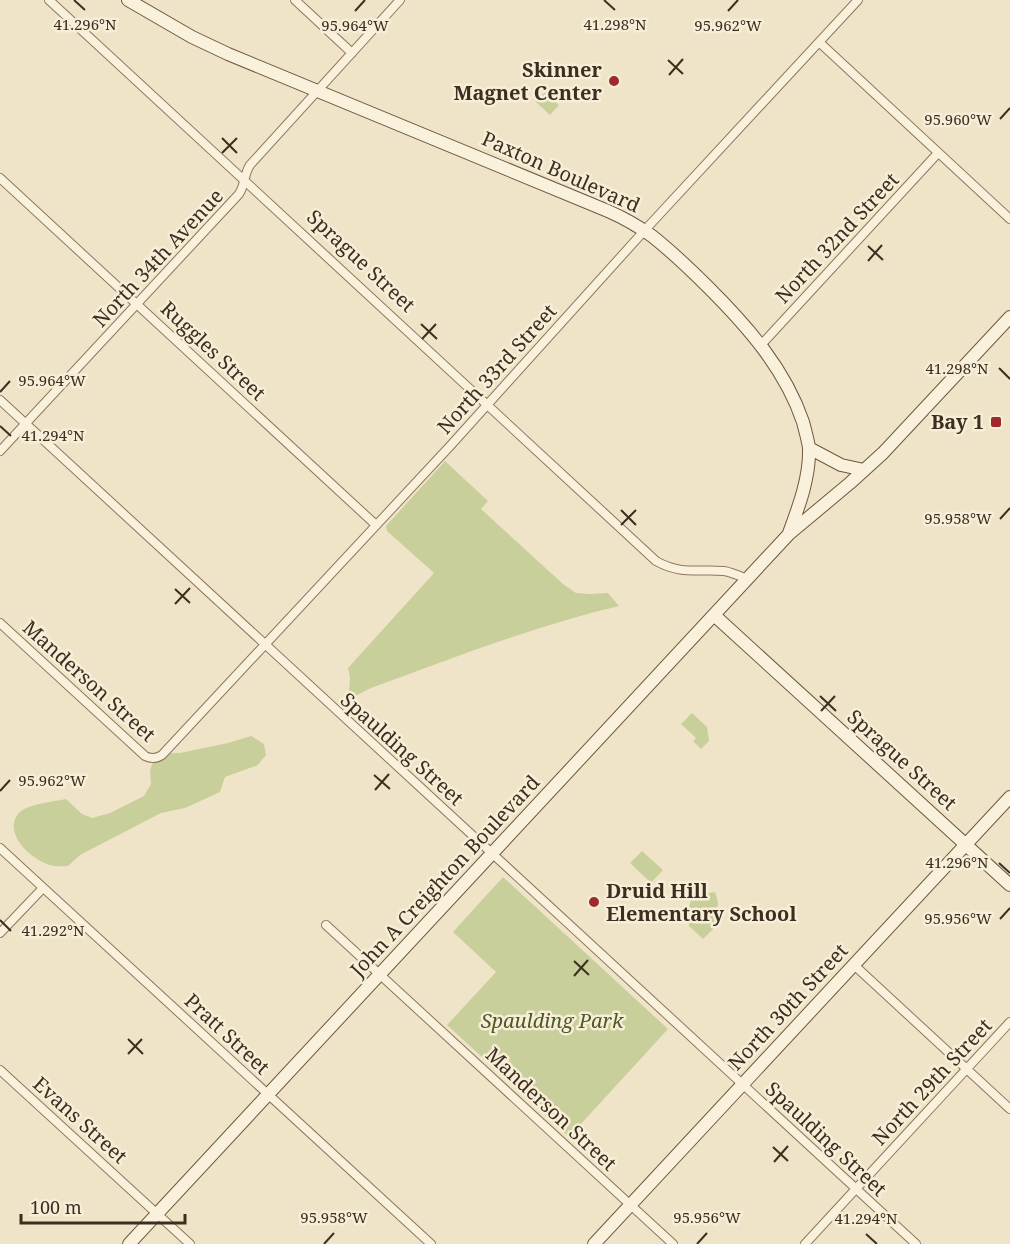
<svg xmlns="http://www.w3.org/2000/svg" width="1010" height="1244" viewBox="0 0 1010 1244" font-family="'Noto Serif',serif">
<rect width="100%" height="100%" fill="#f0e4c8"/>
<!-- green -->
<path fill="#c9cf9b" d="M 545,92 L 559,105 L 550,115 L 536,102 Z
M 445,461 L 488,501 L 481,509 L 563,584 L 576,593 L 590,594 L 608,593 L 619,606 C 534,626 453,658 371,688 L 355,696 L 349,693 L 350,677 L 348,668 L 434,573 L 387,531 L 386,526 Z
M 692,713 L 707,727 L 709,741 L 701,749 L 693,741 L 696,738 L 681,724 Z
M 251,736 L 264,744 L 266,755 L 258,765 L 225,777 L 220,792 L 185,808 L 161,813 L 80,855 L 68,866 C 62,866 55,867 50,865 C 29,859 0,830 21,811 C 33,803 52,802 66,799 L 82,814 L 92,818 L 110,813 L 144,796 L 151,784 L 150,770 L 153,762 L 167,753 L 180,753 L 228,743 Z
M 642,851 L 663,870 L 651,883 L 630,863 Z
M 503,877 L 668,1029 L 569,1137 L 447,1025 L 496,972 L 453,932 Z
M 715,892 L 718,902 L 716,926 L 703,939 L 689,926 L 687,912 L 693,895 Z"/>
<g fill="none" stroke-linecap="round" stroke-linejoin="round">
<defs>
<path id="street" d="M 49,0 L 656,561 C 681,575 697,569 724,571 C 731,572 740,576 747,579
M 295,0 L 352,53
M 819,42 L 1010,219
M 0,178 L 376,525
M 761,345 L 938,153
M 0,400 L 916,1244
M 0,451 L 239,194 C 245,185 244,174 250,165 L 400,0
M 0,623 L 145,756 C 151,759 156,759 162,755 L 451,445 L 644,231 L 858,0
M 0,848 L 431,1244
M 326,925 L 673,1244
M 0,933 L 43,888
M 854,965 L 1010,1109
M 0,1070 L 190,1244
M 805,1244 L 1010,1022"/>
<path id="secondary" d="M 128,0 L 192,37 L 228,54 L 608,211 C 624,218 638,226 652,236 C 672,252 691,270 709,288 C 748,327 785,369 803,422 C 805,430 808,440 809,448 C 810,477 799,506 789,533
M 809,448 L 841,465 L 864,470
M 714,615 L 1010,885
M 129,1244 L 789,534 L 850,483 L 883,453 L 1010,317
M 594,1244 L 1010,797"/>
</defs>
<!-- street casing -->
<use href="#street" stroke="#8d765c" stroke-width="10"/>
<!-- secondary casing -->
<use href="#secondary" stroke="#6f573f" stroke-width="14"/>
<!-- street -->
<use href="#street" stroke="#faf1dc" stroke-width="8"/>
<!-- secondary -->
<use href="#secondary" stroke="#faf1dc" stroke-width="12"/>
</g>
<!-- ticks -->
<path fill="none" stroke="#3d2e20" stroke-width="2" d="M 74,0 L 85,10M 604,0 L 615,10M 355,11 L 365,0M 728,11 L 738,0M 668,60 L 683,74M 669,75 L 683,59M 1000,119 L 1010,108M 222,138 L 237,153M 222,153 L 237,138M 868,246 L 883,260M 868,261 L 882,245M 421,324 L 437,339M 422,339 L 436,324M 999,368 L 1010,379M 0,392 L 10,381M 0,426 L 11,436M 621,510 L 636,525M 1000,519 L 1010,508M 621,525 L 636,510M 175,589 L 190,603M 175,604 L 190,588M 820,696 L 836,711M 821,711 L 835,696M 374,775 L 390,789M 375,790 L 389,774M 0,791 L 10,780M 999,863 L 1010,873M 1000,919 L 1010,908M 0,920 L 11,931M 574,961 L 589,975M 574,976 L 588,960M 128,1039 L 143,1054M 128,1054 L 142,1039M 773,1147 L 788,1161M 774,1162 L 788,1146M 866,1234 L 877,1244M 324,1244 L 334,1233M 697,1244 L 707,1233"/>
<!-- markers -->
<g fill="#9e2a2b" stroke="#f7eed8" stroke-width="2">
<circle cx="614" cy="81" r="6"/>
<rect x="990" y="416" width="12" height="12" rx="3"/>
<circle cx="594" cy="902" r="6"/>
</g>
<g text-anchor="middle" stroke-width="5" stroke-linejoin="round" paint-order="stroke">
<!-- poi labels -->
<g font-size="20" font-weight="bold" fill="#3d2e20" stroke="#f7eed8" text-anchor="end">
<text x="602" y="77">Skinner<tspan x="602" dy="23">Magnet Center</tspan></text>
<text x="984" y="429">Bay 1</text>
<text x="606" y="898" text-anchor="start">Druid Hill<tspan x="606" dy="23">Elementary School</tspan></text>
</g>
<!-- street labels -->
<g font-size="20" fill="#3d2e20" stroke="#f7eed8">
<text transform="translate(561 172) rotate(24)" y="7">Paxton Boulevard</text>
<text transform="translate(837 238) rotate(-47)" y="7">North 32nd Street</text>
<text transform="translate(158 258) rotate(-47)" y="7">North 34th Avenue</text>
<text transform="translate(361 261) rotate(43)" y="7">Sprague Street</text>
<text transform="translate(213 351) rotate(43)" y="7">Ruggles Street</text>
<text transform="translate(497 369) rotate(-48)" y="7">North 33rd Street</text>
<text transform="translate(89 681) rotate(42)" y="7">Manderson Street</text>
<text transform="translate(402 749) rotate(42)" y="7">Spaulding Street</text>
<text transform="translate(902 760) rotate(42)" y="7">Sprague Street</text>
<text transform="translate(445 876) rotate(-47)" y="7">John A Creighton Boulevard</text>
<text transform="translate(788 1007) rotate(-47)" y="7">North 30th Street</text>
<text transform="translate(227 1034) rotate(43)" y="7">Pratt Street</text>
<text transform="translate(932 1082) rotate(-47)" y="7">North 29th Street</text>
<text transform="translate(551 1109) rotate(43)" y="7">Manderson Street</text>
<text transform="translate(80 1120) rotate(42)" y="7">Evans Street</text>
<text transform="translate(826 1139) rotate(43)" y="7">Spaulding Street</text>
</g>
<!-- park labels -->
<g font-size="20" font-style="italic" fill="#4d5a26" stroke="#f7eed8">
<text x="552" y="1028">Spaulding Park</text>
</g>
</g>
<g font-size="15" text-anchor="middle" fill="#3d2e20" stroke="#f7eed8" stroke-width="5" stroke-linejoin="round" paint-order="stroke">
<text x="85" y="30">41.296°N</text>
<text x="615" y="30">41.298°N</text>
<text x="355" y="31">95.964°W</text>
<text x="728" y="31">95.962°W</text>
<text x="958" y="125">95.960°W</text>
<text x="957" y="374">41.298°N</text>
<text x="52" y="386">95.964°W</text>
<text x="53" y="441">41.294°N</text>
<text x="958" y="524">95.958°W</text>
<text x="52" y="786">95.962°W</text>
<text x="957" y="868">41.296°N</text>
<text x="958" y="924">95.956°W</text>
<text x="53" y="936">41.292°N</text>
<text x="334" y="1223">95.958°W</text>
<text x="707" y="1223">95.956°W</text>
<text x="866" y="1224">41.294°N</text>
</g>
<!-- scale -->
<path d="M21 1214v9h164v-9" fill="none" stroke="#3d2e20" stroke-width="3"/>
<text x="30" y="1214" font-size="18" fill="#3d2e20" stroke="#f7eed8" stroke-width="4.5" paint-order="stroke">100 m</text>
</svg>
